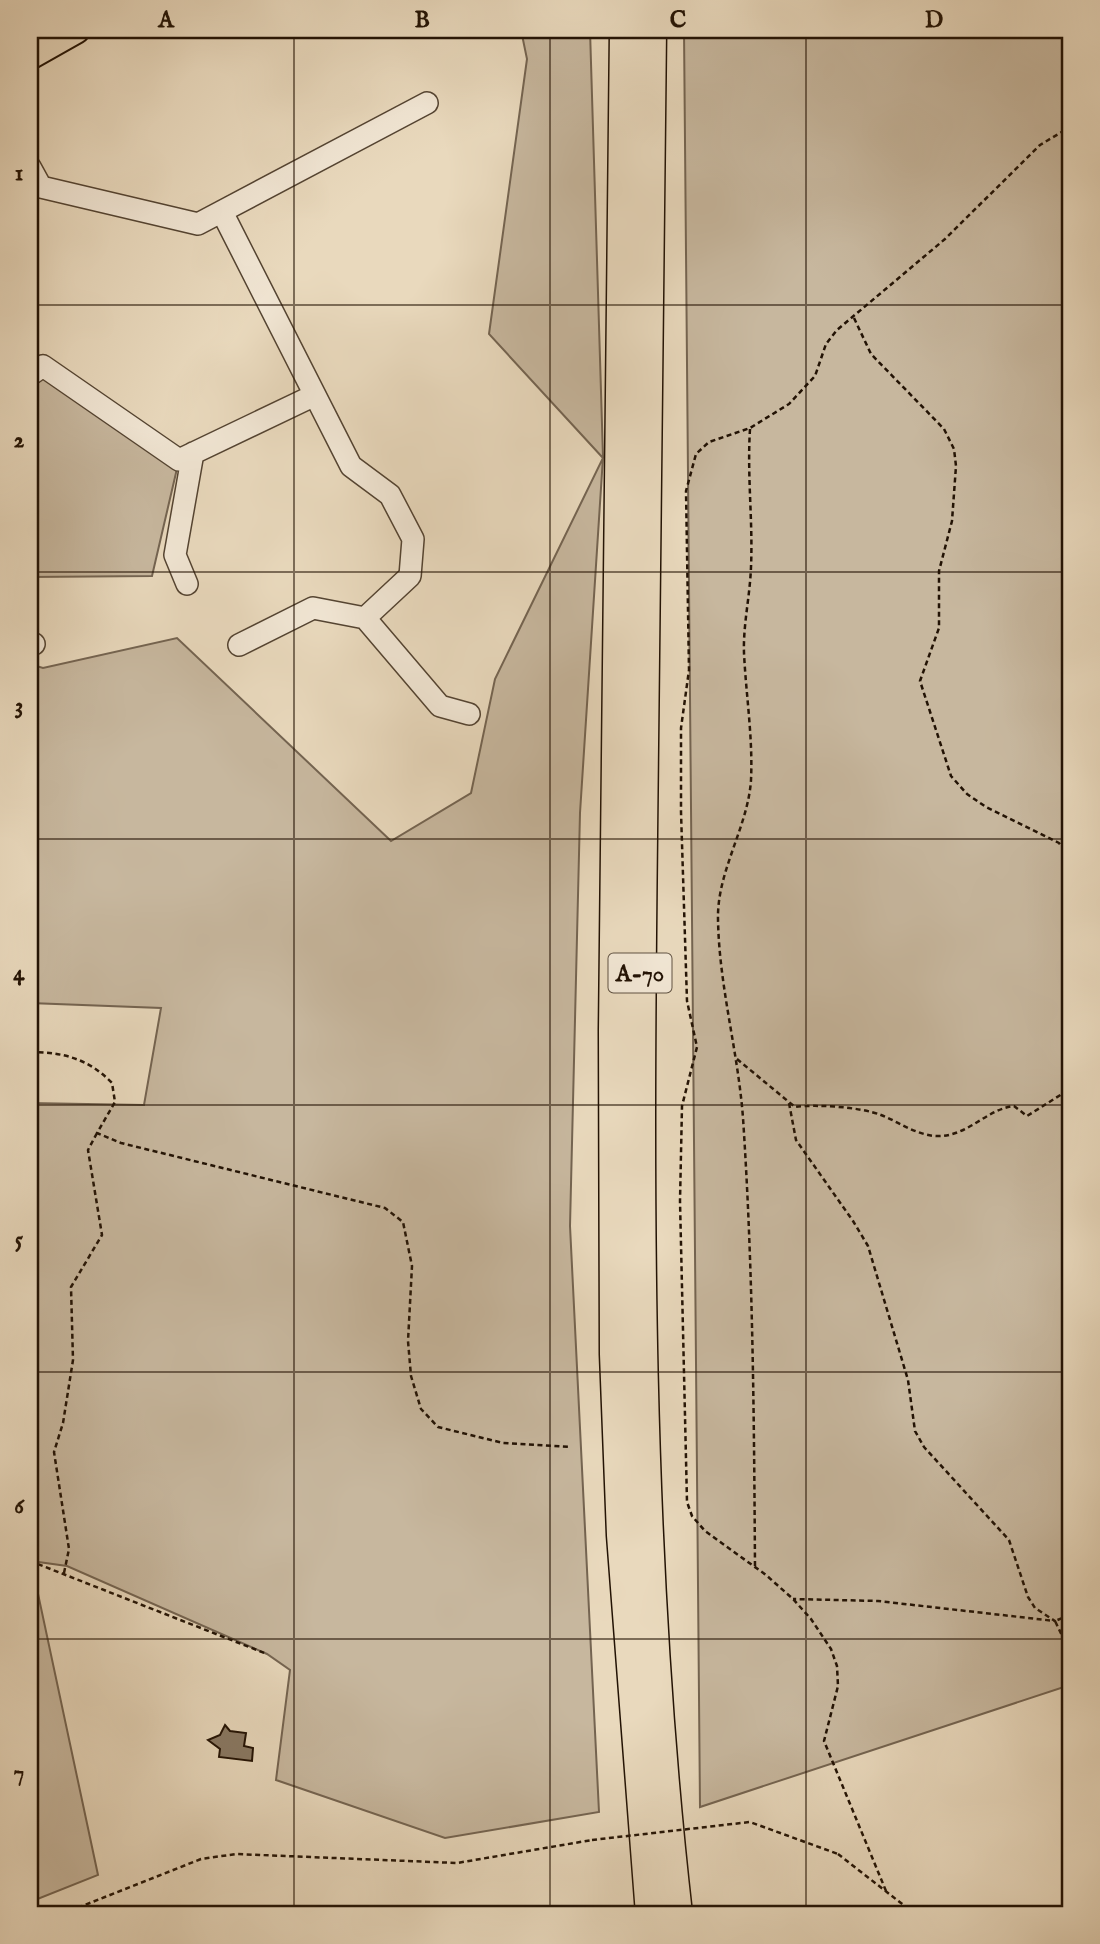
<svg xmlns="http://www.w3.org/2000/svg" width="1100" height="1944" viewBox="0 0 1100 1944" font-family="'IM FELL English',serif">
<rect width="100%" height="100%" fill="#e9d9bd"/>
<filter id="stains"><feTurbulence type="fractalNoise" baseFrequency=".00286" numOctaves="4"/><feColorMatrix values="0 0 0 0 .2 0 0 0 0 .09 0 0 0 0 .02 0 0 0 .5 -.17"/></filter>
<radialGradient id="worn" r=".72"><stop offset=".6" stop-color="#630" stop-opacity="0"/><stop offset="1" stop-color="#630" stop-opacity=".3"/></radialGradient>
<!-- green -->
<path fill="#c7b79e" stroke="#746451" stroke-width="2" d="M 521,30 L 590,30 L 603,457 L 580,813 L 570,1226 L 599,1812 L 445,1838 L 276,1780 L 290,1670 L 267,1654 L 67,1566 L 31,1561 L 98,1875 L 30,1902 L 30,1103 L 144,1105 L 161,1008 L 30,1003 L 30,664 L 43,668 L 177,638 L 391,841 L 471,793 L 495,679 L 603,458 L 489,334 L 527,59 Z
M 684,30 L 1070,30 L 1070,1685 L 700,1807 Z
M 43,366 L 179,460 L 152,576 L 30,577 L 30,375 Z"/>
<!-- building -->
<path fill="#897964" stroke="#221204" stroke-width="2" d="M 225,1725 L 230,1731 L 246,1733 L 244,1746 L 253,1748 L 252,1761 L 219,1757 L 220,1749 L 208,1740 L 220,1735 Z"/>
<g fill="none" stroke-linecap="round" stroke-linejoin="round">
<defs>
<path id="minor" d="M 30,167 L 41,187 L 198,224 L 427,103
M 222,212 L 351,466 L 390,495 L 413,539 L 410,576 L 365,618
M 30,375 L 43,366 L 179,460 L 315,395
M 187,584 L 175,555 L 193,453
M 30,643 L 34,644
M 239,645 L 313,608 L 365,618 L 440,706 L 469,714"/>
<path id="major" d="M 30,56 L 76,30"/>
<path id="highway" d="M 625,30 L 614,1031 L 615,1354 L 622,1535 L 651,1914
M 651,30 C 647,298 646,567 642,835 C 638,1195 636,1556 677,1914"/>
</defs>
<!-- minor casing -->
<use href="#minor" stroke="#544432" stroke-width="24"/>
<!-- major casing -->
<use href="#major" stroke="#221204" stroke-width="30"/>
<!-- highway casing -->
<use href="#highway" stroke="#221204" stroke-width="33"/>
<!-- path -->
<path stroke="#221204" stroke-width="2.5" stroke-dasharray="5 3.5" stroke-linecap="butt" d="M 854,318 L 871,354 L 944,429 L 954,449 L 956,466 L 952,521 L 939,571 L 939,628 L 920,681 L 951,776 L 967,794 L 986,807 L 1059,843 L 1070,858
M 750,429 C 747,476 753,521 751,567 C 750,596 743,625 744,653 C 746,695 753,738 751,780 C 748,827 717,871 718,919 C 719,986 738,1051 743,1118 C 753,1268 754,1417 755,1567
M 30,1052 C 63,1052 89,1059 112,1083 L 115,1102 L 97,1133 L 121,1143 L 385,1208 L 403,1222 L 412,1266 L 408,1341 L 411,1376 L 421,1409 L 438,1427 L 503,1443 L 571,1447
M 737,1059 L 795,1107 C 816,1104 861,1107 881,1115 C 899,1122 914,1134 935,1136 C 967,1138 986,1109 1014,1106 L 1027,1116 L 1070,1089
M 789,1103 L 796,1140 L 853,1221 L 868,1246 L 908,1380 L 915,1431 L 924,1447 L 1009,1540 L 1028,1597 L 1035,1608 L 1055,1621 L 878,1601 L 793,1599
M 30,1561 L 267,1654
M 64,1573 L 69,1549 L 54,1452 L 63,1423 L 73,1360 L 71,1287 L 102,1235 L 88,1150 L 97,1133
M 1070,1615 L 1055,1621 L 1070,1652
M 838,1854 L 915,1914
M 886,1891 L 824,1741 L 838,1686 L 837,1666 L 831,1649 L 811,1619 L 793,1599 L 766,1575 L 705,1531 L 692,1516 L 687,1502 L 680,1201 L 682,1106 L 697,1047 L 687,1001 L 681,812 L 681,728 L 689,670 L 686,491 L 696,454 L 709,442 L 750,428 L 789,404 L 815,376 L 826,344 L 837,330 L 945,239 L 1040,145 L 1070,127
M 62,1914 L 201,1859 L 236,1854 L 457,1863 L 592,1840"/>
<!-- minor -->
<use href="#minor" stroke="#f1e6d4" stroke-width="21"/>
<!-- major -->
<use href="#major" stroke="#e9d9bd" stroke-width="26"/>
<!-- highway -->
<use href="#highway" stroke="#e9d9bd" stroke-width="30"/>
<!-- path-bridge -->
<path stroke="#221204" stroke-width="2.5" stroke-dasharray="5 3.5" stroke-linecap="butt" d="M 592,1840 L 750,1822 L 838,1854"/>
</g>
<!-- grid -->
<path fill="none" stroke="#221204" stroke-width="2" stroke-opacity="0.55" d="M 294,30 L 294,1914M 550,30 L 550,1914M 806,30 L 806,1914M 30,305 L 1070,305M 30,572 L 1070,572M 30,839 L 1070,839M 30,1105 L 1070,1105M 30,1372 L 1070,1372M 30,1639 L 1070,1639"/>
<g text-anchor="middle" stroke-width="7" stroke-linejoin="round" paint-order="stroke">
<!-- shield labels -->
<rect fill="#f1e6d4" stroke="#605242" stroke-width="2" x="608.5" y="953.5" width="63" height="39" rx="5"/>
<g font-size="23" font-weight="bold" fill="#221204">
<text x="640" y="981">A-70</text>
</g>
</g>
<!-- margin -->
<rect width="1100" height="1944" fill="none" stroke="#e9d9bd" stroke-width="77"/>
<rect x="38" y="38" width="1024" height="1868" fill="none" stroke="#221204" stroke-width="2.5"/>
<g font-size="23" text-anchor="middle" font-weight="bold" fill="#221204">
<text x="166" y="27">A</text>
<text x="422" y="27">B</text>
<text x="678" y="27">C</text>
<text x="934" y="27">D</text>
<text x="19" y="180">1</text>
<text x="19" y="447">2</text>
<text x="19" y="713">3</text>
<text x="19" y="980">4</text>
<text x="19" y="1247">5</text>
<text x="19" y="1513">6</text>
<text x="19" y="1780">7</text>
</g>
<rect width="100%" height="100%" filter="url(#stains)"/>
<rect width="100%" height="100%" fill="url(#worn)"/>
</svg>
